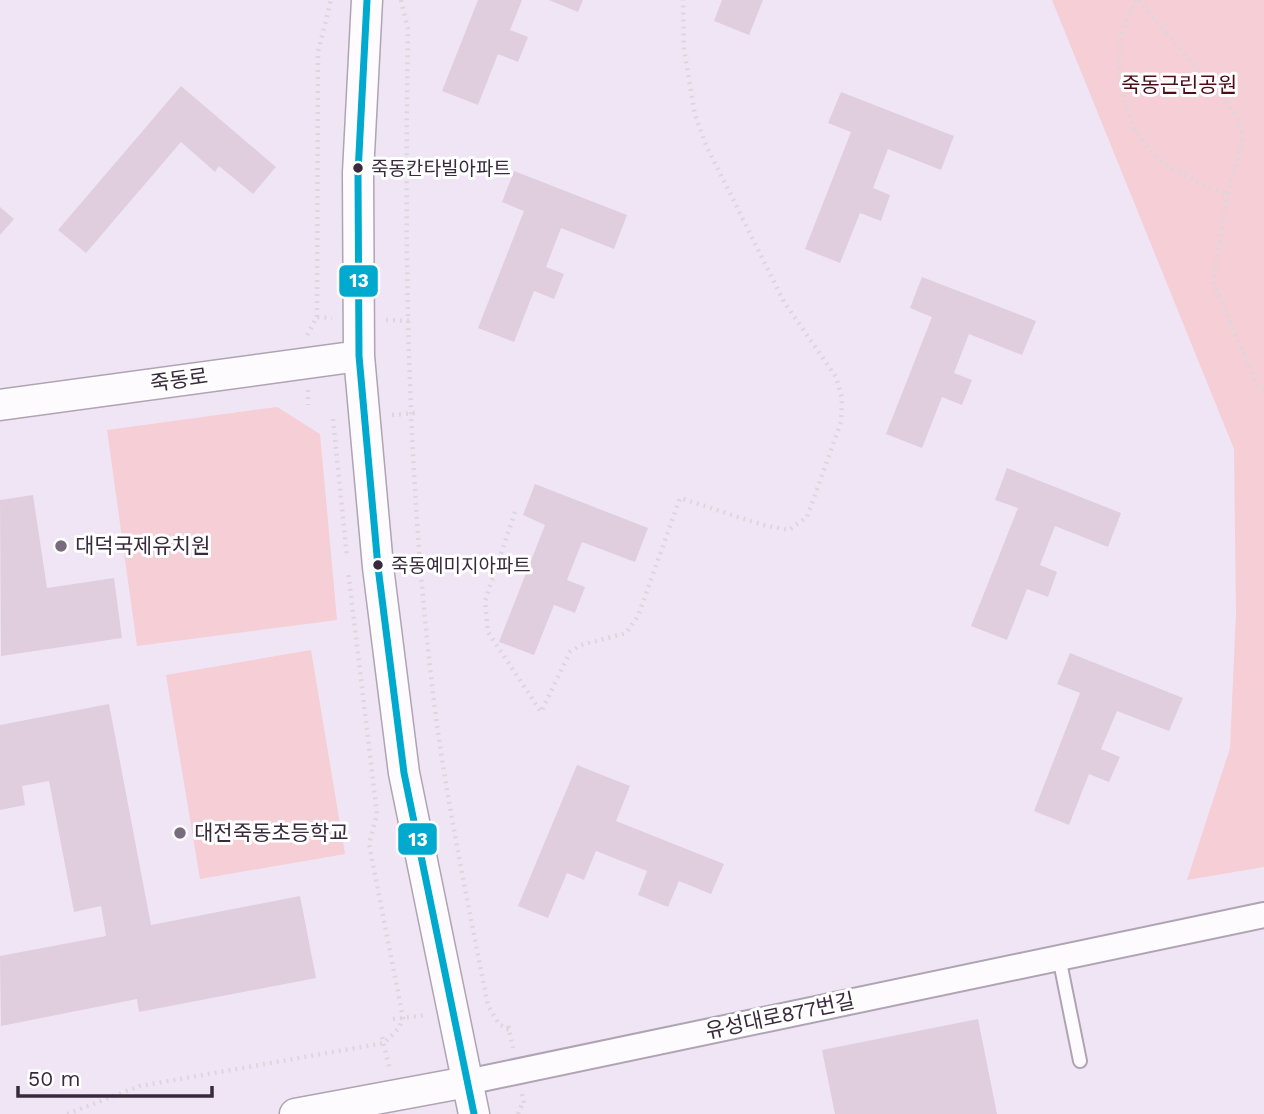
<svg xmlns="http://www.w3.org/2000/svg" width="1264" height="1114" viewBox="0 0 1264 1114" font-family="'Work Sans','Noto Sans KR',sans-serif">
<rect width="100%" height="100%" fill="#f0e5f5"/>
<!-- green -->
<path fill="#f5ced6" d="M 1052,0 L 1264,0 L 1264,867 L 1187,880 L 1230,748 L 1236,613 L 1234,449 Z
M 277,407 L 320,434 L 337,620 L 137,646 L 107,430 Z
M 311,650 L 345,854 L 200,879 L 166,675 Z"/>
<!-- building -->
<path fill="#e0cede" d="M 478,0 L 522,0 L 510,30 L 528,37 L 518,62 L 498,54 L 478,105 L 442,91 Z
M 549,0 L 583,0 L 578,12 Z
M 722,0 L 763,0 L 749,35 L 714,21 Z
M 181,86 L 276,167 L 253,194 L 219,166 L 215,172 L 181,142 L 86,253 L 58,230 Z
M 841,92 L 954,136 L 941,170 L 888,149 L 873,188 L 890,195 L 881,221 L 860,213 L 840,263 L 805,249 L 851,132 L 828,123 Z
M 514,171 L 627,215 L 614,249 L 561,228 L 546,267 L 564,274 L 554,299 L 534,291 L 514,342 L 478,328 L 524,211 L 502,202 Z
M 0,207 L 14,219 L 0,235 Z
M 922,277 L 1036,321 L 1022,355 L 969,334 L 954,373 L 972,380 L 962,405 L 942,397 L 922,448 L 886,434 L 932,317 L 910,308 Z
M 1007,468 L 1121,513 L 1108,547 L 1055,526 L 1040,565 L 1057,572 L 1048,597 L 1027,589 L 1007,640 L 971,626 L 1018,508 L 995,500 Z
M 535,484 L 648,528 L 635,562 L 582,542 L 567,580 L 585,587 L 575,613 L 554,605 L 534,655 L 499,642 L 545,525 L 523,515 Z
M 33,495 L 47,588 L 114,578 L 122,638 L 1,656 L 0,500 Z
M 1070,653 L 1183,698 L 1169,731 L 1117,711 L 1101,749 L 1120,757 L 1109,782 L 1089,774 L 1069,825 L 1034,811 L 1080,693 L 1057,684 Z
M 109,704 L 151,925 L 300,896 L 316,978 L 139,1012 L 137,999 L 1,1026 L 0,956 L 106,936 L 101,906 L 74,912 L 49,781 L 22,786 L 25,805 L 0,810 L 0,725 Z
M 577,765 L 630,786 L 616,821 L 724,864 L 711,894 L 679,881 L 668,907 L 638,895 L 647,871 L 596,851 L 584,880 L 567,873 L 548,918 L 518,906 Z
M 978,1019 L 997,1114 L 835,1114 L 822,1050 Z"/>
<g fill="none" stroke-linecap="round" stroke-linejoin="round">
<defs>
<path id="service" d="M 1059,957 L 1080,1061"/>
<path id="minor" d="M 467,1082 L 1264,915"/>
<path id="tertiary" d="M 367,0 L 358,173 L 359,356 L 378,567 L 404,773 L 474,1114
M 0,405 L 359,356
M 295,1114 L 467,1082"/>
</defs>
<!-- service casing -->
<use href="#service" stroke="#afa4b3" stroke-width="16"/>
<!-- minor casing -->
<use href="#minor" stroke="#afa4b3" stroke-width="28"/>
<!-- tertiary casing -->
<use href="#tertiary" stroke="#afa4b3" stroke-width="33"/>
<!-- path -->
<path stroke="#dcd7dd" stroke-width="4.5" stroke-dasharray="2 5" stroke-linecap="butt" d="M 401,0 L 408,29 C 404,257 407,484 435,710 C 448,809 469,908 488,1006 L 499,1024 L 509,1030
M 1136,0 C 1131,11 1123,23 1121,35 C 1115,73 1125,130 1156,156 C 1176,174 1203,185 1228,194
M 1139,0 L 1234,111 L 1243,135 L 1228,194 L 1213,282 L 1258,387 L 1264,391
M 317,317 L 318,52 L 331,0
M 386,320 L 413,321
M 307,335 L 317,317 L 332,318
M 308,390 L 308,405
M 392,415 L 416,413
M 333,419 L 347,557
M 515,512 L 485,601 L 488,632 L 541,712 L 570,652 L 581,645 L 626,633 L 638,616 L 680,498 L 763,525 L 789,530 L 807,517 L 841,422 L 842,398 L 836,377 L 784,302 L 706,145 L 695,115 L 684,50 L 683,0
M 393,1019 L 426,1015
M 508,1026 L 513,1048
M 382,1037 L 390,1070
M 522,1094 L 525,1107
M 67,1114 L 140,1086 L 384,1043 L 399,1028 L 403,1018 L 369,844 L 377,814 L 348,570
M 518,1114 L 523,1102"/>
<!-- service -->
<use href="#service" stroke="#fdfbfe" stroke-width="12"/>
<!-- minor -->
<use href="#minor" stroke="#fdfbfe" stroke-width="24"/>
<!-- tertiary -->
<use href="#tertiary" stroke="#fdfbfe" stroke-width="30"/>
<defs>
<path id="bus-1" d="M 367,0 L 358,173 L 359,356 L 378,567 L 404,773 L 474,1114"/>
</defs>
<!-- bus-1 casing -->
<use href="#bus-1" stroke="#fff" stroke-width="12"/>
<!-- bus-1 -->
<use href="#bus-1" stroke="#00a9ce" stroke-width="7"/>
</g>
<!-- markers -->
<g fill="#382a3c" stroke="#fff" stroke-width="2.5">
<circle cx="358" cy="168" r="6"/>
<circle cx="378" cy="565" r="6"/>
</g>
<g fill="#786b7d" stroke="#fff" stroke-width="2.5">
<circle cx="61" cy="546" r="7"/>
<circle cx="180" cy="833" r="7"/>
</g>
<g text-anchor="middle" stroke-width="6" stroke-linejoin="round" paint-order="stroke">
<!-- bus labels -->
<g font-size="19" fill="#382a3c" stroke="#fff" text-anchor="start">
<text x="371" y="175">죽동칸타빌아파트</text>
<text x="391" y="572">죽동예미지아파트</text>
</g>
<!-- park labels -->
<g font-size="21" fill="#4e0c16" stroke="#fff">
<text x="1179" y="92">죽동근린공원</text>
</g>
<!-- street labels -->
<g font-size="21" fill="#382a3c" stroke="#fff">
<text transform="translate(179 380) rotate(-8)" y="7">죽동로</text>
<text transform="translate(780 1016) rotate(-12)" y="7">유성대로877번길</text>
</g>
<!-- poi labels -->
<g font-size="21" fill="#382a3c" stroke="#fff" text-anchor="start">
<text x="75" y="553">대덕국제유치원</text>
<text x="194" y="840">대전죽동초등학교</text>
</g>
</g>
<g stroke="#fff" stroke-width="2.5">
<rect x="338" y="264" width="41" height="34" rx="7" fill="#00a9ce"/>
<rect x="397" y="822" width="41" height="34" rx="7" fill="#00a9ce"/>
</g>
<g font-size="19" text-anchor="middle" font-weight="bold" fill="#fff">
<text x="359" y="287">13</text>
<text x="418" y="846">13</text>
</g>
<!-- scale -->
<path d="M18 1086v10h194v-10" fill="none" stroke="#382a3c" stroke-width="3.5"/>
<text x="28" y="1086" font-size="21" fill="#382a3c" stroke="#ffffff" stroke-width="5" paint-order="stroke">50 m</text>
</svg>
